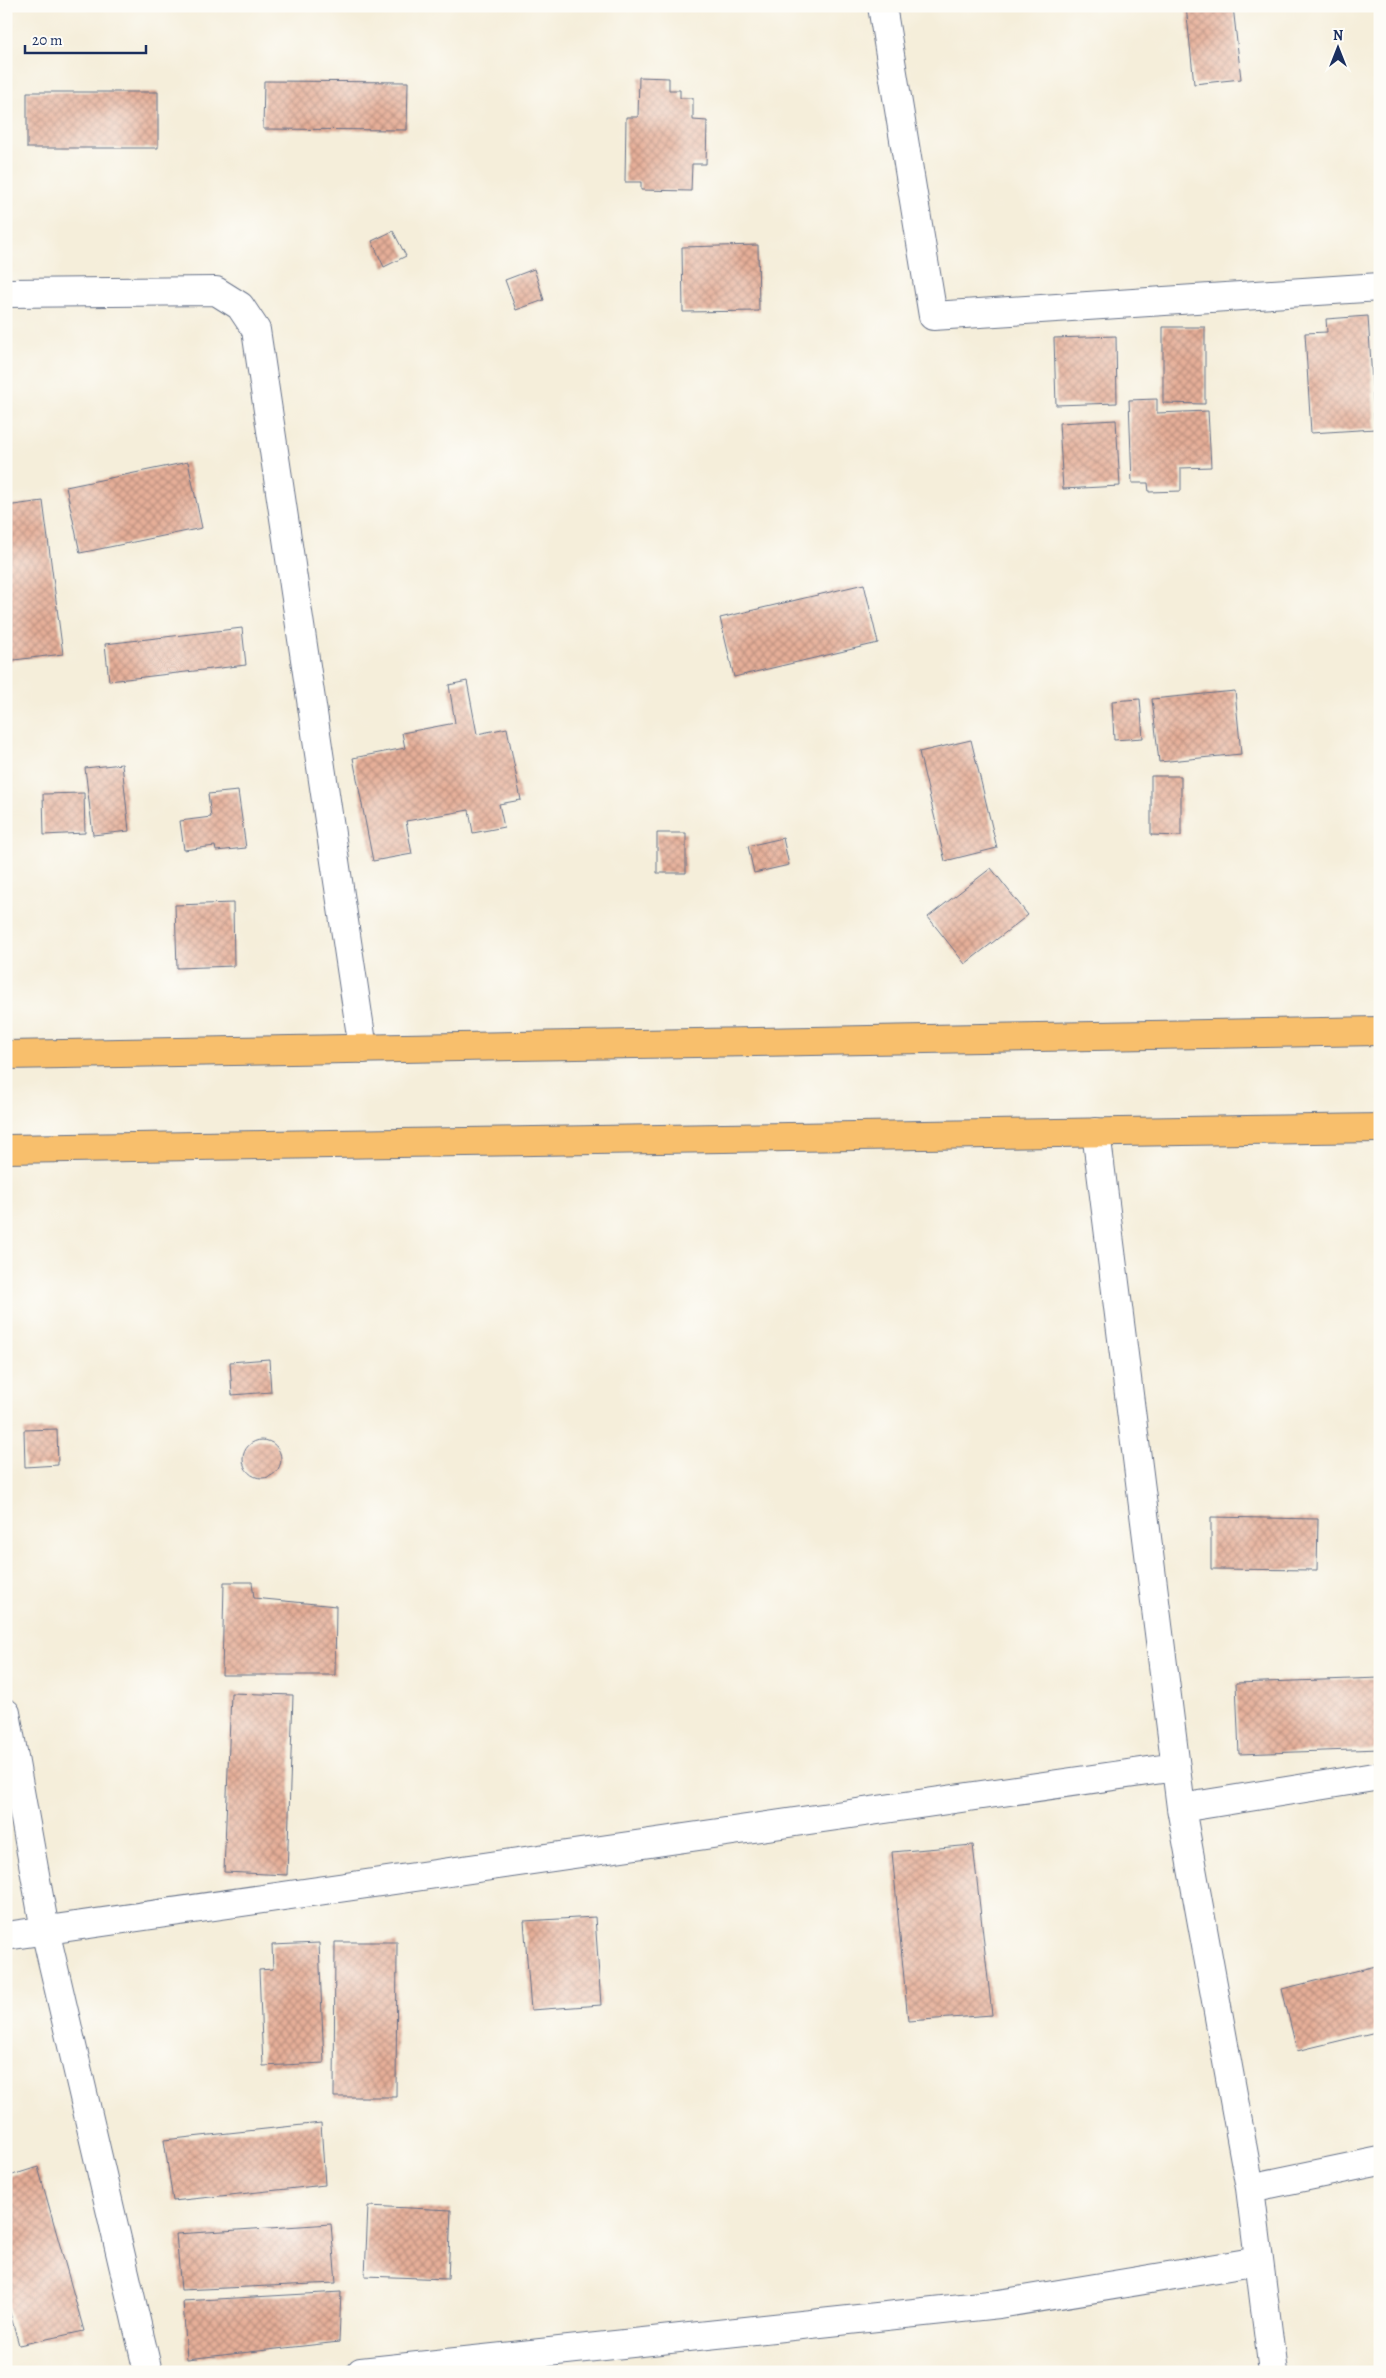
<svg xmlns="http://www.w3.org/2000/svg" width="1386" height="2378" viewBox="0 0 1386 2378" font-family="Alegreya,serif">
<defs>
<pattern id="building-cross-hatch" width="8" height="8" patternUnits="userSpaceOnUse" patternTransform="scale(1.25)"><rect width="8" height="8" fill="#e6af98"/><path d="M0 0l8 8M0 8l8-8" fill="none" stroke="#ba8f7f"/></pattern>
</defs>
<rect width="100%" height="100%" fill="#fdfcf7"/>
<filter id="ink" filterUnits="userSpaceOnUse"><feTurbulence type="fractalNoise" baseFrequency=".02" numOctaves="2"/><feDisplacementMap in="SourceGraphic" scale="10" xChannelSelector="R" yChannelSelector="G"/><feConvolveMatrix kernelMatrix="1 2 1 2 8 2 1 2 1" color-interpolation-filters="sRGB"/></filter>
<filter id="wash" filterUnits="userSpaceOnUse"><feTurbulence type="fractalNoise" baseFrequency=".0096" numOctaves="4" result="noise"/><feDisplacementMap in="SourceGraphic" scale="20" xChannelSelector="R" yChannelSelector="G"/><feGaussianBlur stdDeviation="1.12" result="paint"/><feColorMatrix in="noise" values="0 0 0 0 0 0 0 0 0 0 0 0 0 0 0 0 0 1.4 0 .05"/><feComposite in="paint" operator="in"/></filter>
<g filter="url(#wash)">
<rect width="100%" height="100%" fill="#f5eeda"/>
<g id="blocks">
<!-- building -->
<path fill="url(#building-cross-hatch)" d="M 1186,6 L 1233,6 L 1241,79 L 1194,84 Z
M 639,77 L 669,78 L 669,90 L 680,90 L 680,98 L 693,98 L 693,120 L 707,121 L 706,164 L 692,164 L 691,191 L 641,190 L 641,182 L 625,182 L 626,117 L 638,117 Z
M 264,81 L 408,82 L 407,130 L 263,129 Z
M 27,92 L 158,92 L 158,148 L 27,148 Z
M 393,231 L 406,256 L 384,267 L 372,241 Z
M 758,245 L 759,311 L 683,312 L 682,247 Z
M 534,269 L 544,300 L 516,310 L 505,280 Z
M 1368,316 L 1375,429 L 1311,433 L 1305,333 L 1327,332 L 1326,319 Z
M 1163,327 L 1205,327 L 1205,404 L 1163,403 Z
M 1116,336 L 1117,403 L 1056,405 L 1054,338 Z
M 1157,399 L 1157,413 L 1208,411 L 1211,467 L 1181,468 L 1181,491 L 1149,492 L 1148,483 L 1132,483 L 1129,400 Z
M 1116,420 L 1120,486 L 1063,489 L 1059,423 Z
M 188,462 L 202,528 L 80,553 L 66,487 Z
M 43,501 L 63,654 L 6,661 L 6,506 Z
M 864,584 L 878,643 L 734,677 L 720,618 Z
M 242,628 L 246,665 L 109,681 L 105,644 Z
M 467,681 L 477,734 L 507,728 L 521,800 L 499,804 L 504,827 L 473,833 L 469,810 L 406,821 L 412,854 L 373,861 L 353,758 L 405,748 L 402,733 L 455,723 L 449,685 Z
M 1235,691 L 1241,754 L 1159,762 L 1152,699 Z
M 1140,699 L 1143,738 L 1114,740 L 1112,701 Z
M 971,740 L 997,848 L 945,861 L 919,752 Z
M 122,764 L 129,831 L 93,835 L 85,768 Z
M 1151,776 L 1181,776 L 1181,836 L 1151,835 Z
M 238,791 L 246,848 L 216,851 L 215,846 L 184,850 L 180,821 L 211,817 L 208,794 Z
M 84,793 L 85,833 L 44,835 L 43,794 Z
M 657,833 L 686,833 L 686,873 L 657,873 Z
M 783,838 L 789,865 L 754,873 L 748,846 Z
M 991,868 L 1028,915 L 965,964 L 928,917 Z
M 233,903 L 234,966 L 177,968 L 175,905 Z
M 269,1359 L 271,1392 L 232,1395 L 230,1362 Z
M 57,1429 L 58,1465 L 25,1467 L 24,1430 Z
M243 1459a19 19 0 1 1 38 0a19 19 0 1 1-38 0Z
M 1211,1517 L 1318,1519 L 1317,1570 L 1211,1569 Z
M 224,1582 L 252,1582 L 254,1598 L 336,1606 L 335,1675 L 222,1675 Z
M 1380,1678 L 1380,1749 L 1239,1754 L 1236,1683 Z
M 231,1693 L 293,1695 L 287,1875 L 224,1872 Z
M 973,1845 L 992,2015 L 908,2021 L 892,1852 Z
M 595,1917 L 601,2005 L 531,2010 L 524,1921 Z
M 335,1942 L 397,1942 L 396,2097 L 334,2097 Z
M 319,1943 L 324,2063 L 263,2066 L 259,1970 L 273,1969 L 272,1945 Z
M 1380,1965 L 1380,2031 L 1297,2051 L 1282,1989 Z
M 321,2123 L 325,2185 L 173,2201 L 164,2140 Z
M 38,2167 L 84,2331 L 19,2345 L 6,2299 L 6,2177 Z
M 368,2206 L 451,2210 L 448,2279 L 365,2276 Z
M 331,2224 L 336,2283 L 181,2290 L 176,2234 Z
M 341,2292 L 339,2342 L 187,2359 L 183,2301 Z"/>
</g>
</g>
<g filter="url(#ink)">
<use href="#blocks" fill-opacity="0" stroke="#677289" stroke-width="1"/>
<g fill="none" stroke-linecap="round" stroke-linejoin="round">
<defs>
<path id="minor" d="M 882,6 L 933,316 L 1380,287
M 6,293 L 216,291 L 240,306 L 256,330 L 363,1049
M 1096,1132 L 1181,1808 L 1250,2188 L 1273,2372
M 6,1713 L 45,1930 L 148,2372
M 1181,1808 L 1380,1776
M 6,1936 L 1176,1767
M 1250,2188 L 1380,2161
M 361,2372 L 999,2304 L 1259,2261"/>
<path id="trunk" d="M 6,1055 L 1380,1031
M 6,1149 L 1380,1128"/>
</defs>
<!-- minor casing -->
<use href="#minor" stroke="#677289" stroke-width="30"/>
<!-- trunk casing -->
<use href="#trunk" stroke="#677289" stroke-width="30"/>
<!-- minor -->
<use href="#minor" stroke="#fff" stroke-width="28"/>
<!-- trunk -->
<use href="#trunk" stroke="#f8bf6c" stroke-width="28"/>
</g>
</g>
<!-- margin -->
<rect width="1386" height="2378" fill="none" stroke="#fdfcf7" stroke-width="25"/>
<!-- north arrow -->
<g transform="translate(1338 48)" stroke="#fdfcf7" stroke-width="4" paint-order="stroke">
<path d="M0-4L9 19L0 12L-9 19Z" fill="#1b2f5e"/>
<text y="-8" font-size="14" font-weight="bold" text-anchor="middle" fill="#1b2f5e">N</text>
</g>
<!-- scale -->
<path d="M25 45v8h121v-8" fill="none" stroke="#1b2f5e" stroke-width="2.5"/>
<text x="32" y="45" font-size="15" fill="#1b2f5e" stroke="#fdfcf7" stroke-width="4" paint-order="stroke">20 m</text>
</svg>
